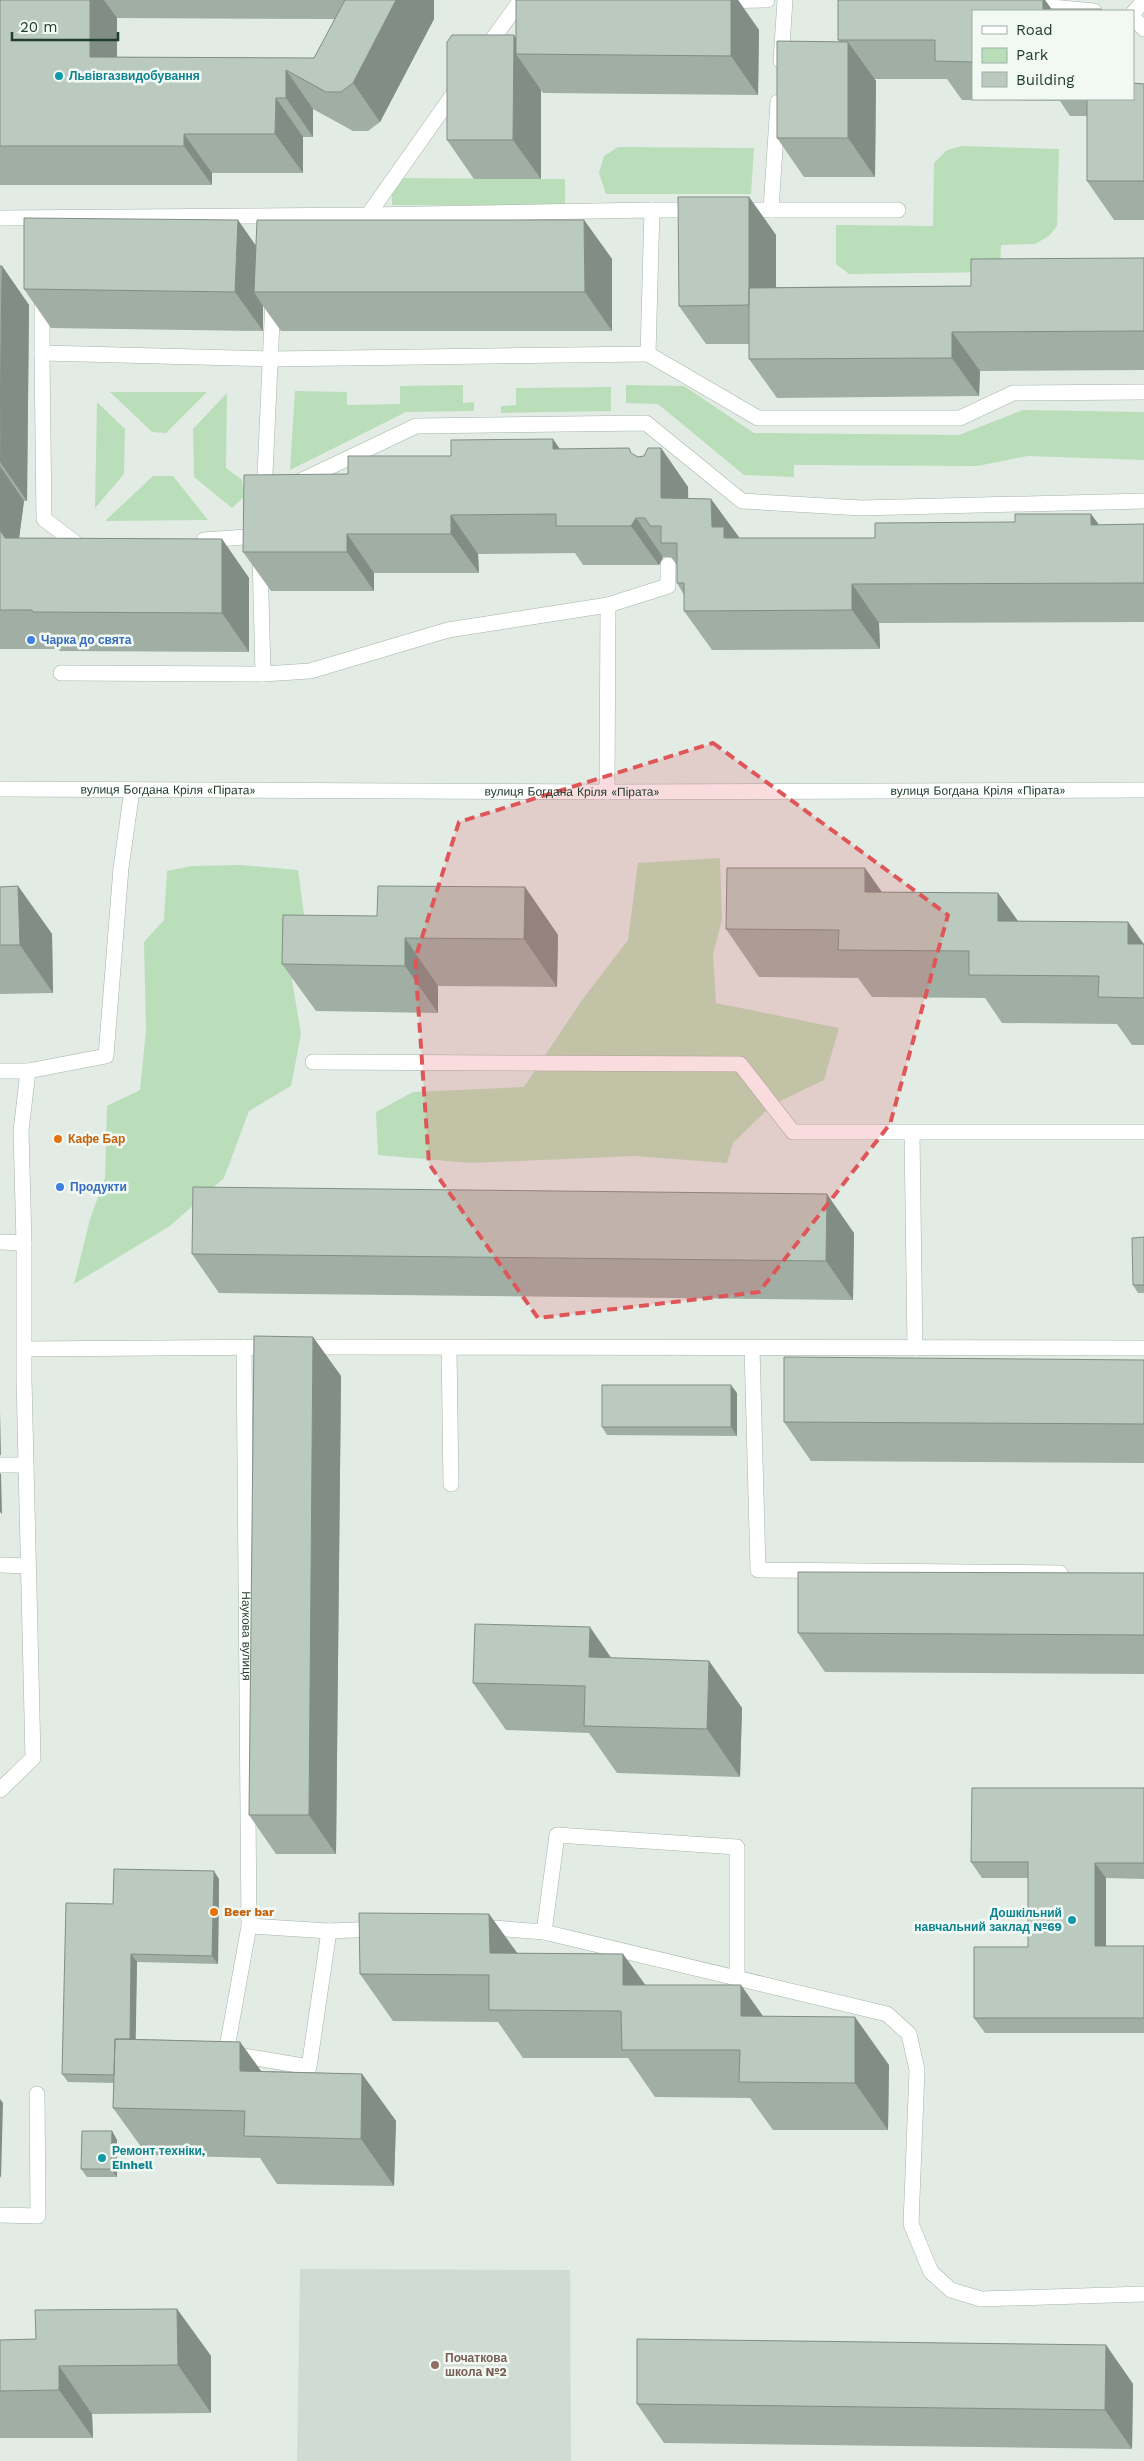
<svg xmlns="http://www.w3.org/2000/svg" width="1144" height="2461" viewBox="0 0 1144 2461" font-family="'Work Sans',sans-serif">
<rect width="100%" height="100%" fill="#e2ece5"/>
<!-- built -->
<path fill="#d0dcd3" d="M 300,2269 L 570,2270 L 571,2461 L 297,2461 Z"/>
<!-- green -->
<path fill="#badeba" d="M 962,146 L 1059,149 L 1057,226 L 1049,236 L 1035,244 L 1001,245 L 1000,272 L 849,274 L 836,264 L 836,225 L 933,226 L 934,163 L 947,150 Z
M 618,147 L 754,148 L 751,194 L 606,194 L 599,173 L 604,156 Z
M 392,178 L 565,179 L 565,206 L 392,205 Z
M 463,385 L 463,403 L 474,402 L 474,411 L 406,412 L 290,470 L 295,391 L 347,392 L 347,405 L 400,404 L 400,386 Z
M 626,385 L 684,386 L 754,433 L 959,435 L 1023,410 L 1144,412 L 1144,460 L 1028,456 L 977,466 L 794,465 L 794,477 L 744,475 L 658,404 L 626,403 Z
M 611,387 L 611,411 L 501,413 L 501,406 L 516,405 L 516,388 Z
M 110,392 L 207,392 L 166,433 L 152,432 Z
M 227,393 L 226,468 L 242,480 L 244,497 L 232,508 L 194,477 L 193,429 Z
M 97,402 L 125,429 L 124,474 L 95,508 Z
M 153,476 L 173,476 L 208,520 L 105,521 Z
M 720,858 L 722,920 L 713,954 L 716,1003 L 839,1028 L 824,1080 L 772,1105 L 733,1143 L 727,1163 L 635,1156 L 471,1163 L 378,1155 L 376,1112 L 413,1092 L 524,1087 L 582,1000 L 628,940 L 638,863 Z
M 241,865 L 298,870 L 307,936 L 292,980 L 301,1034 L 291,1086 L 249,1111 L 224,1178 L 170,1226 L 74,1284 L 90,1219 L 105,1178 L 107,1106 L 140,1090 L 146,1030 L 144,942 L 164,920 L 167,871 L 192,866 Z"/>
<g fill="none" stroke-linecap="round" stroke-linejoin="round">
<defs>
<g id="minor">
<path d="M 718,1 L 767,0"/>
<path d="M 1030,5 L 1094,11"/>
<path d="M 1133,13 L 1144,1"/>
<path d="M 1133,17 L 1144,29"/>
<path d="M 484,51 L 518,4 L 535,3"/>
<path d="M 781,61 L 785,0"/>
<path d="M 652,210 L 698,210"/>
<path d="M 739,210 L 898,210"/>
<path d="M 771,210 L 778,102"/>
<path d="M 0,218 L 368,215 L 459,86"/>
<path d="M 42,294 L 42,353 L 271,359 L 648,354 L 652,210 L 368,215"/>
<path d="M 42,353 L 44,519 L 82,548 L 86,548"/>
<path d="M 648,354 L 758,418 L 960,418 L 1013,393 L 1144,392"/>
<path d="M 296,483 L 416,426 L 646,423 L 742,501 L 861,508 L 1144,501"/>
<path d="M 264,495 L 273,300"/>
<path d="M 204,540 L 260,536"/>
<path d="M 608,605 L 668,586 L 668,565"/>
<path d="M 61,673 L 263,674 L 260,555"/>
<path d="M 263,674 L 310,671 L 448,630 L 608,605 L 607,792"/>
<path id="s1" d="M 0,789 L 607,792 L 1144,790"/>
<path d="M 313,1062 L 740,1064 L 793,1132 L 1144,1132"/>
<path d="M 0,1071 L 28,1071"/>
<path d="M 912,1133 L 915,1348"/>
<path d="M 0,1242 L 24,1243"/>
<path id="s2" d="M 244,1347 L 249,1926 L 226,2053 L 309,2067 L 329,1931"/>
<path d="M 301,1347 L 1144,1348"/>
<path d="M 752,1347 L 758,1570 L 1060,1573"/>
<path d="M 449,1348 L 451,1484"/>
<path d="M 25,1349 L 273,1347"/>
<path d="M 1,1465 L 26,1465"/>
<path d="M 0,1565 L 28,1566"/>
<path d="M 0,1790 L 33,1758 L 24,1379 L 24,1243 L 21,1131 L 28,1071 L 106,1056 L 121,868 L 132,790"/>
<path d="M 249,1926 L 329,1931 L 379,1929"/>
<path d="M 480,1927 L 544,1932 L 887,2014 L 909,2034 L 917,2070 L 911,2224 L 931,2272 L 951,2290 L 981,2299 L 1144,2294"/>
<path d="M 544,1932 L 557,1835 L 737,1847 L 737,1978"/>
<path d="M 0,2215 L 38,2216 L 37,2094"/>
</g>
</defs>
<!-- minor casing -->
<use href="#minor" stroke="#a4b4aa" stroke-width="16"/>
<!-- minor -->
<use href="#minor" stroke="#fff" stroke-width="15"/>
</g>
<!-- wall -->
<path fill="#a0aea4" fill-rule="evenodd" d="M 0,0 L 434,0 L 434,19 L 380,122 L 368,131 L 353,131 L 313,109 L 313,137 L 303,137 L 303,173 L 212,173 L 212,185 L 0,185 ZM 117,18 L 335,19 L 314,58 L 117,57 Z
M 516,0 L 738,0 L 759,30 L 758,95 L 543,93 L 541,90 L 541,179 L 474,179 L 447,140 L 514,35 L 516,39 Z
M 838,0 L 1045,0 L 1051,9 L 1101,9 L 1103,11 L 973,11 L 973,99 L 1133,99 L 1133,83 L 1144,84 L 1144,220 L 1114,220 L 1087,181 L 1087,116 L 1070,116 L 1060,101 L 962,100 L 947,79 L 874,79 L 876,81 L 875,177 L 804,177 L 777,138 L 777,41 L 840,42 L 838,40 Z
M 749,197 L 776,235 L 776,287 L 971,286 L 1144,258 L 1144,370 L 980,371 L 979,396 L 777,398 L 749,359 L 749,344 L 706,344 L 679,306 Z
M 238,220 L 256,246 L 584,220 L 612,259 L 612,331 L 281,331 L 263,306 L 263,331 L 51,328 L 24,289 Z
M 0,266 L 2,266 L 29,305 L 27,501 L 24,501 L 19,538 L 222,539 L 249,578 L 249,652 L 60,651 L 58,649 L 0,649 Z
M 661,448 L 688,487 L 688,498 L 711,499 L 739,538 L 875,538 L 1091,514 L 1099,525 L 1144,524 L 1144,622 L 879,623 L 880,649 L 712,650 L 684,611 L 684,595 L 677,583 L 677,565 L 671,557 L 663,557 L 659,565 L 583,565 L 575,553 L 478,554 L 479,573 L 374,573 L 374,591 L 271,591 L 243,552 L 348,474 L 451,456 L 560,449 L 634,455 L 638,457 L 644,456 Z
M 18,886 L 52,934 L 53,993 L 0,994 L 0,887 Z
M 525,887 L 558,935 L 557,987 L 438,986 L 438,1013 L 316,1011 L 282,964 L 377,916 Z
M 882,892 L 998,893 L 1018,921 L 1128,922 L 1144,944 L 1144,1045 L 1132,1045 L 1117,1024 L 1002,1023 L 985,998 L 872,997 L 858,978 L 759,977 L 726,929 Z
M 854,1233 L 853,1300 L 219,1293 L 192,1254 Z
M 1144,1237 L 1144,1293 L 1138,1293 L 1133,1285 Z
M 313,1337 L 341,1376 L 336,1854 L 276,1854 L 249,1815 Z
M 1144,1360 L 1144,1463 L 811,1461 L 784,1422 Z
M 737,1393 L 737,1436 L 607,1435 L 602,1427 Z
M 1144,1573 L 1144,1674 L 825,1672 L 798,1633 Z
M 611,1658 L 709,1661 L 742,1708 L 740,1777 L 617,1773 L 589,1733 L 506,1730 L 473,1683 Z
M 1144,1788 L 1144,1879 L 1106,1878 L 1106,1946 L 1144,1946 L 1144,2033 L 985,2033 L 974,2018 L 1028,1947 L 1028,1878 L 982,1878 L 971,1862 Z
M 219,1879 L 218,1964 L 137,1962 L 135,2039 L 240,2042 L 261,2071 L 362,2074 L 396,2121 L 394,2186 L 277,2184 L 260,2158 L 147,2155 L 113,2108 L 114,2083 L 68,2082 L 62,2074 L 113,1904 Z
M 489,1914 L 517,1953 L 623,1954 L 645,1985 L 763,2016 L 889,2065 L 888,2130 L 773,2130 L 750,2098 L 655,2097 L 628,2058 L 523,2058 L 498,2022 L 393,2021 L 360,1974 Z
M 112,2131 L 117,2140 L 117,2177 L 87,2177 L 81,2169 Z
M 177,2309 L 211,2356 L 211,2413 L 92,2414 L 93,2438 L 0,2438 L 0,2340 L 36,2339 Z
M 1106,2345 L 1133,2384 L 1132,2449 L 664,2443 L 637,2404 Z"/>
<!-- shaded-wall -->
<path fill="#828d86" d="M 90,0 L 104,0 L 117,18 L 117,96 L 90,57 Z
M 396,0 L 434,0 L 434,19 L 380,122 L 353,83 Z
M 731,0 L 738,0 L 759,30 L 758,95 L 731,56 Z
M 1043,0 L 1045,0 L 1053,11 L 1043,9 Z
M 514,35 L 527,54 L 516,54 L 541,90 L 541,179 L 513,140 Z
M 848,42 L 876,81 L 875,177 L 848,138 Z
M 286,70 L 313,109 L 313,137 L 286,98 Z
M 276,98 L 303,137 L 303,173 L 275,134 Z
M 184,134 L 212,173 L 212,185 L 184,146 Z
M 749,197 L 776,235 L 776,344 L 749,305 Z
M 238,220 L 265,259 L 254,292 L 263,306 L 263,331 L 235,292 Z
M 584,220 L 612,259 L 612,331 L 585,292 Z
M 2,266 L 29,305 L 27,501 L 0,462 Z
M 952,332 L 980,371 L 979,396 L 952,358 Z
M 553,439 L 580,478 L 553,449 Z
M 661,448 L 688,487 L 689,537 L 661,498 Z
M 0,466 L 24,501 L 17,554 L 0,530 Z
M 711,499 L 739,537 L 739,548 L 751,566 L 712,527 Z
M 1091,514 L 1119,552 L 1091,525 Z
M 451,515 L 478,554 L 479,573 L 451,534 Z
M 636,518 L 663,557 L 659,565 L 631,526 Z
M 347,534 L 374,573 L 374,591 L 347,552 Z
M 222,539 L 249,578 L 249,652 L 222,613 Z
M 852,584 L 879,623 L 880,649 L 852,610 Z
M 865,868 L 899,916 L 865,892 Z
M 18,886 L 52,934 L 53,993 L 20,945 Z
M 525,887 L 558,935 L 557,987 L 524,939 Z
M 998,893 L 1032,941 L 998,921 Z
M 1128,922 L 1144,945 L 1128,944 Z
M 405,938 L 438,986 L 438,1013 L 405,966 Z
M 827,1194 L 854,1233 L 853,1300 L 826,1261 Z
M 313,1337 L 341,1376 L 336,1854 L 309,1815 Z
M 731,1385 L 737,1393 L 737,1436 L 731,1427 Z
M 0,1411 L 1,1456 L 0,1454 Z
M 0,1473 L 1,1474 L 2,1514 L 0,1512 Z
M 590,1627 L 623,1675 L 589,1657 Z
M 709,1661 L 742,1708 L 740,1777 L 707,1729 Z
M 1095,1863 L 1106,1878 L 1106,1961 L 1095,1946 Z
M 214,1871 L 219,1879 L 218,1964 L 212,1956 Z
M 489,1914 L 523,1961 L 490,1953 Z
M 131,1954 L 137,1962 L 135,2084 L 129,2076 Z
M 623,1954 L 657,2001 L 623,1985 Z
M 741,1985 L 775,2033 L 741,2016 Z
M 855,2017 L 889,2065 L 888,2130 L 855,2083 Z
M 240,2042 L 274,2089 L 240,2071 Z
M 362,2074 L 396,2121 L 394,2186 L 361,2139 Z
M 0,2099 L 3,2103 L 1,2178 L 0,2176 Z
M 112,2131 L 117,2140 L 117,2177 L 111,2169 Z
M 177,2309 L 211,2356 L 211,2413 L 178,2365 Z
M 1106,2345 L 1133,2384 L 1132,2449 L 1105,2410 Z
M 59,2366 L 92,2414 L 93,2438 L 59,2390 Z"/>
<!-- building -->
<path fill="#bacabf" stroke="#828d86" d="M 0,0 L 90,0 L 90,57 L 314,58 L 345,0 L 396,0 L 353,83 L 341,92 L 326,92 L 286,70 L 286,98 L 276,98 L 275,134 L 184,134 L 184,146 L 0,146 Z
M 516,0 L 731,0 L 731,56 L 516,54 Z
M 838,0 L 1043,0 L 1043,9 L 1101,9 L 1101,11 L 973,11 L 973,62 L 935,61 L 935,40 L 838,40 Z
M 452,35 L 514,35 L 513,140 L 447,140 L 447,42 Z
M 777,41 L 848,42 L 848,138 L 777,138 Z
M 1133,83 L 1144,84 L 1144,181 L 1087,181 L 1087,99 L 1133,99 Z
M 678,197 L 749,197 L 749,305 L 679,306 Z
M 24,218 L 238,220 L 235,292 L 24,289 Z
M 257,220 L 584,220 L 585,292 L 254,292 Z
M 1144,258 L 1144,331 L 952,332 L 952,358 L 749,359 L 749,288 L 971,286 L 971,259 Z
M 0,266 L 2,266 L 0,433 Z
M 553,439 L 553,449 L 629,448 L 631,453 L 638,457 L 644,456 L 648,448 L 661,448 L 661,498 L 711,499 L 712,527 L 724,527 L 724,538 L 875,538 L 875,523 L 1015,522 L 1015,514 L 1091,514 L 1091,525 L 1144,524 L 1144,583 L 852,584 L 852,610 L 684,611 L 684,583 L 677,583 L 677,543 L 661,543 L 661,526 L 650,526 L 645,518 L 636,518 L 631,526 L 556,526 L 556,514 L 451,515 L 451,534 L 347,534 L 347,552 L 243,552 L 244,475 L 348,474 L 348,456 L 451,456 L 451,440 Z
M 0,530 L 5,538 L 222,539 L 222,613 L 33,612 L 32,610 L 0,610 Z
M 727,868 L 865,868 L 865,892 L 998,893 L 998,921 L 1128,922 L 1128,944 L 1144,944 L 1144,998 L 1098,997 L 1099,976 L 969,975 L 969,951 L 838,950 L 839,930 L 726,929 Z
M 18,886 L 20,945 L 0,945 L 0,887 Z
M 378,886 L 525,887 L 524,939 L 405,938 L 405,966 L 282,964 L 283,915 L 377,916 Z
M 193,1187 L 827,1194 L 826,1261 L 192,1254 Z
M 1144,1237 L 1144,1285 L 1133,1285 L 1132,1238 Z
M 254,1336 L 313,1337 L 309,1815 L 249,1815 Z
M 784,1357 L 1144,1360 L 1144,1424 L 784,1422 Z
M 602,1385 L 731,1385 L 731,1427 L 602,1427 Z
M 798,1572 L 1144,1573 L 1144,1635 L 798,1633 Z
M 475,1624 L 590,1627 L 589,1657 L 709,1661 L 707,1729 L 584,1726 L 585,1686 L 473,1683 Z
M 972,1788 L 1144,1788 L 1144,1863 L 1095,1863 L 1095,1946 L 1144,1946 L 1144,2018 L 974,2018 L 974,1947 L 1028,1947 L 1028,1862 L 971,1862 Z
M 114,1869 L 214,1871 L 212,1956 L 131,1954 L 130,2039 L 115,2039 L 114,2075 L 62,2074 L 66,1903 L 113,1904 Z
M 359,1913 L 489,1914 L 490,1953 L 623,1954 L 623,1985 L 741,1985 L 741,2016 L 855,2017 L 855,2083 L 739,2082 L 740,2050 L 622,2050 L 621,2011 L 489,2010 L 489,1975 L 360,1974 Z
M 115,2039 L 240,2042 L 240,2071 L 362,2074 L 361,2139 L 244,2136 L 245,2111 L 113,2108 Z
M 82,2131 L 112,2131 L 111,2169 L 81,2169 Z
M 177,2309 L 178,2365 L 59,2366 L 59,2390 L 0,2391 L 0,2340 L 36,2339 L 35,2310 Z
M 637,2339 L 1106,2345 L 1105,2410 L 637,2404 Z"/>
<!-- marked area -->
<path fill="#df5558" fill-opacity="0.2" stroke="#df5558" stroke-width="4" stroke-dasharray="10 6" stroke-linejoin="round" d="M 713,743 L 948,915 L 890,1124 L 759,1292 L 538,1318 L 429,1164 L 415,959 L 459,822 Z"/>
<!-- markers -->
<g fill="#0f9aa8" stroke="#f2f9f4" stroke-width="2">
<circle cx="59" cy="76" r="5"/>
<circle cx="1072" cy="1920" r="5"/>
<circle cx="102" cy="2158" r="5"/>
</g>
<g fill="#3f7fe0" stroke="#f2f9f4" stroke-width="2">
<circle cx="31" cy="640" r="5"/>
<circle cx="60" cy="1187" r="5"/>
</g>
<g fill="#e8710a" stroke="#f2f9f4" stroke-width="2">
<circle cx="58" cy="1139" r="5"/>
<circle cx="214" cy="1912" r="5"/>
</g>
<circle fill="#8d6e63" stroke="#f2f9f4" stroke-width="2" cx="435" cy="2365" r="5"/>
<g text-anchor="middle" stroke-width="5" stroke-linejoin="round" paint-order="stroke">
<!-- culture labels -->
<g font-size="12" font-weight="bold" fill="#0d838f" stroke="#f2f9f4" text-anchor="start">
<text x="69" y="80">Львівгазвидобування</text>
<text x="1062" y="1917" text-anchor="end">Дошкільний<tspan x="1062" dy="14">навчальний заклад №69</tspan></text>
<text x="112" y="2155">Ремонт техніки,<tspan x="112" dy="14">Einhell</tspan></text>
</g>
<!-- shop labels -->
<g font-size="12" font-weight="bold" fill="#366cbe" stroke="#f2f9f4" text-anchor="start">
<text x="41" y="644">Чарка до свята</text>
<text x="70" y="1191">Продукти</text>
</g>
<!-- street labels -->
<g font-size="12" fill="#213d2e" stroke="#f2f9f4">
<text dy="4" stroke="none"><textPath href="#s1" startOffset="168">вулиця Богдана Кріля «Пірата»</textPath></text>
<text dy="4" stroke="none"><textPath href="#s1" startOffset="978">вулиця Богдана Кріля «Пірата»</textPath></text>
<text dy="4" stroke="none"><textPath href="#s1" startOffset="572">вулиця Богдана Кріля «Пірата»</textPath></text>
<text dy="4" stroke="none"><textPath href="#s2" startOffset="289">Наукова вулиця</textPath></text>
</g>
<!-- food labels -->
<g font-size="12" font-weight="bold" fill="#c56008" stroke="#f2f9f4" text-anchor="start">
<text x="68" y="1143">Кафе Бар</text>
<text x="224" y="1916">Beer bar</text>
</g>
<!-- education labels -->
<g font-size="12" font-weight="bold" fill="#785e54" stroke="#f2f9f4" text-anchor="start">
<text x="445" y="2362">Початкова<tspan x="445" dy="14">школа №2</tspan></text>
</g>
</g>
<!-- legend -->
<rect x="972" y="10" width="162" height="90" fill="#f2f9f4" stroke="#9eaea5"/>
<rect x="982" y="26" width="25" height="8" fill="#ffffff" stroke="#9eaea5"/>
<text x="1016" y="35" font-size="15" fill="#213d2e">Road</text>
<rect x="982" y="48" width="25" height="15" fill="#badeba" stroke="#9eaea5"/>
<text x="1016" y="60" font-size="15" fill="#213d2e">Park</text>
<rect x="982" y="72" width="25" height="15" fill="#bacabf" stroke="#9eaea5"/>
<text x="1016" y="85" font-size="15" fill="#213d2e">Building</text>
<!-- scale -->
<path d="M12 32v8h106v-8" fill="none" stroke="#213d2e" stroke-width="2.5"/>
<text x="20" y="32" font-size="15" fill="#213d2e" stroke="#f2f9f4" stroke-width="4" paint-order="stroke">20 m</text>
</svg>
